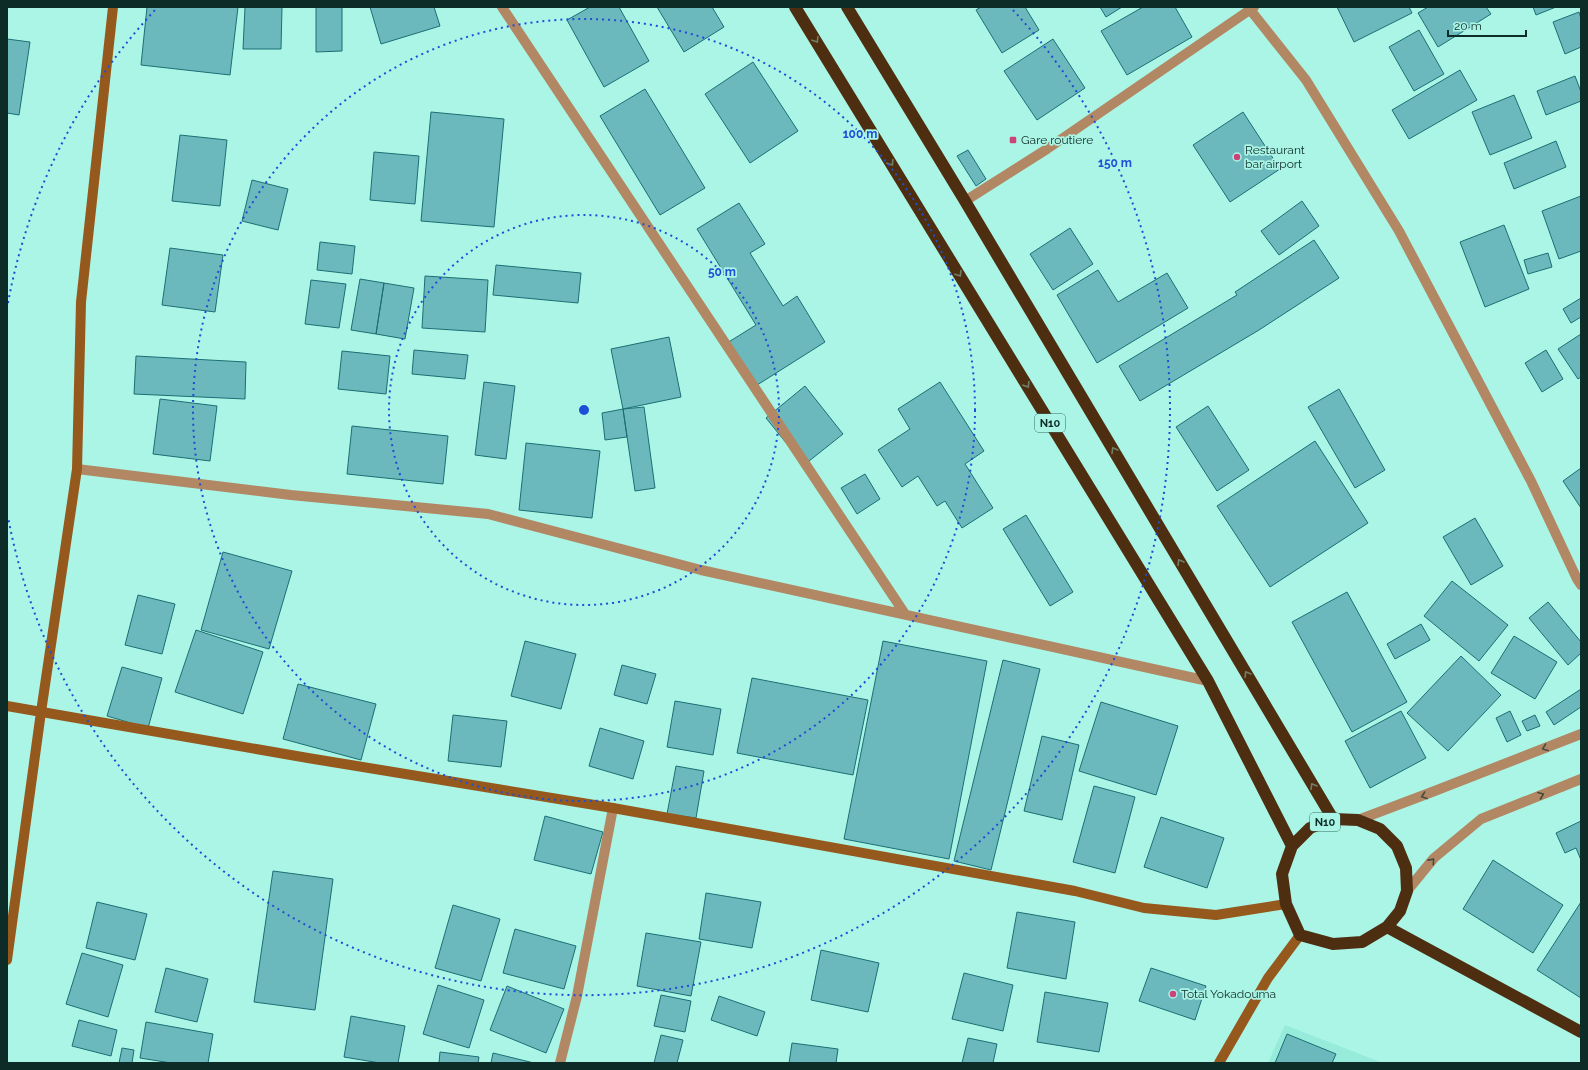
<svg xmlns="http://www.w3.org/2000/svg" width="1588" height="1070" viewBox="0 0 1588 1070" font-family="Raleway,sans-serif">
<rect width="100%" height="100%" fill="#abf5e6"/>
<!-- built -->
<path fill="#96ebdb" d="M 1285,1025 L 1383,1063 L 1268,1063 Z"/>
<!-- building -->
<path fill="#6cb9bd" stroke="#1b6f73" d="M 147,7 L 238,7 L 230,75 L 141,65 Z
M 245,7 L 282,7 L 281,49 L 243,49 Z
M 316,7 L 342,7 L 342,51 L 316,52 Z
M 370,7 L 434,7 L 440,26 L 381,44 Z
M 590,7 L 619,7 L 649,61 L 604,87 L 567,20 Z
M 657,7 L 712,7 L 724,27 L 684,52 Z
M 981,7 L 1025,7 L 1039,30 L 1002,53 L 976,10 Z
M 1100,7 L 1122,7 L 1106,17 Z
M 1143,7 L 1175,7 L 1192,37 L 1127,75 L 1101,31 Z
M 1337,7 L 1409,7 L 1412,13 L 1354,42 Z
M 1428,7 L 1486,7 L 1491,14 L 1438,47 L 1418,13 Z
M 1533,7 L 1556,7 L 1536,15 Z
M 1579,12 L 1581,19 L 1581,47 L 1565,54 L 1553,22 Z
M 1419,30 L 1444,74 L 1414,91 L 1389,47 Z
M 7,39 L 30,42 L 19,115 L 7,113 Z
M 1053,39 L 1085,88 L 1037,120 L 1004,71 Z
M 753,62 L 798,131 L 750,163 L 705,94 Z
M 1460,70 L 1477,100 L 1409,139 L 1392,110 Z
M 1575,76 L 1581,92 L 1581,101 L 1546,115 L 1537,91 Z
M 645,89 L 705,188 L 660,215 L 600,116 Z
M 1514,95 L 1532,138 L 1490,155 L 1472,112 Z
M 431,112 L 504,119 L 494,227 L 421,221 Z
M 1243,112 L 1280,169 L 1230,202 L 1193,145 Z
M 180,135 L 227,140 L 220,206 L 172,201 Z
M 1556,141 L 1566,167 L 1514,189 L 1504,163 Z
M 968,150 L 986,179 L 976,186 L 957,156 Z
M 374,152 L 419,156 L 415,204 L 370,200 Z
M 252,180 L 288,189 L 278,230 L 242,221 Z
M 1581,196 L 1581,251 L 1559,259 L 1542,211 Z
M 1302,201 L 1319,226 L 1279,255 L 1261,231 Z
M 739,203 L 765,244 L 750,253 L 783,306 L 797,296 L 825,342 L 754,387 L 727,343 L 756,325 L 697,229 Z
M 1504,225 L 1529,289 L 1485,307 L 1460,242 Z
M 1070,228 L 1093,264 L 1053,290 L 1030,254 Z
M 1314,240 L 1339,278 L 1259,330 L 1140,401 L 1119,366 L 1237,295 L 1235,292 Z
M 320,242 L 355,246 L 352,274 L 317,270 Z
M 170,248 L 223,255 L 215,312 L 162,305 Z
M 1548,253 L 1552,267 L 1528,274 L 1524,260 Z
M 496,265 L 581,273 L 578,303 L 493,295 Z
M 1098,270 L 1118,302 L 1167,273 L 1188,308 L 1097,363 L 1057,295 Z
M 425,276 L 488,280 L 485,332 L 422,328 Z
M 360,279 L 384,283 L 376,334 L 351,330 Z
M 311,280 L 346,284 L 339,328 L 305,324 Z
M 384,283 L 414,288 L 405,339 L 376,334 Z
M 1581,298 L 1581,317 L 1571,323 L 1563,309 Z
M 1581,334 L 1581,377 L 1578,379 L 1558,349 Z
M 669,337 L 681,397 L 623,409 L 611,349 Z
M 414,350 L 468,355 L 465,379 L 412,374 Z
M 1546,350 L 1563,379 L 1542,392 L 1525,363 Z
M 342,351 L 390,356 L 386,394 L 338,389 Z
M 136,356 L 246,362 L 245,399 L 134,394 Z
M 484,382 L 515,386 L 506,459 L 475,455 Z
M 940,382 L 984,451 L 965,464 L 993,508 L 962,528 L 945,501 L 937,506 L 918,476 L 902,487 L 878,450 L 910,429 L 898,409 Z
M 805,386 L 843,434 L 804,465 L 766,418 Z
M 1339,389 L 1385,470 L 1355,488 L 1308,407 Z
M 160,399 L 217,406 L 210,461 L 153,454 Z
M 1208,406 L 1249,470 L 1217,491 L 1176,427 Z
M 644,407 L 655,488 L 635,491 L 623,409 Z
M 623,409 L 627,437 L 605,440 L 602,413 Z
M 352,426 L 448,436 L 443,484 L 347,474 Z
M 1315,441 L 1368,523 L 1270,587 L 1217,506 Z
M 526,443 L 600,451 L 592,518 L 519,510 Z
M 1581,468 L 1581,508 L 1563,481 Z
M 865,474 L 880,499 L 857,514 L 841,488 Z
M 1026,515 L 1073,592 L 1050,606 L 1003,529 Z
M 1475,518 L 1503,566 L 1471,585 L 1443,537 Z
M 223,552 L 292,571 L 269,649 L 201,630 Z
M 1452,581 L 1508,625 L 1479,661 L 1424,616 Z
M 1347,592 L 1407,702 L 1352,732 L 1292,622 Z
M 138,595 L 175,604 L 162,654 L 125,645 Z
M 1548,602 L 1581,642 L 1581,653 L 1568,665 L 1529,618 Z
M 1421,624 L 1430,640 L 1395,659 L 1387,644 Z
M 196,630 L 263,652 L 243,714 L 175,692 Z
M 1514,636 L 1557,662 L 1535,699 L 1491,673 Z
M 525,641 L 576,654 L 561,709 L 511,696 Z
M 883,641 L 987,661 L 949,859 L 844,839 Z
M 1461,656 L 1501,695 L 1448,751 L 1407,713 Z
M 1003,660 L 1040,669 L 991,870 L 954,861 Z
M 622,665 L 656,674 L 647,704 L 614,695 Z
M 122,667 L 162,678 L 148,728 L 107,716 Z
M 752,678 L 868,700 L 853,775 L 737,753 Z
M 298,684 L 376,704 L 361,760 L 283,739 Z
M 1581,689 L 1581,707 L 1554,725 L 1546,712 Z
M 675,701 L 721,709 L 713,755 L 667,747 Z
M 1101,702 L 1178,726 L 1156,795 L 1079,771 Z
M 1401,711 L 1426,758 L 1370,788 L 1345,741 Z
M 1510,711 L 1521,735 L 1507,742 L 1496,718 Z
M 453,715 L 507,721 L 501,767 L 448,761 Z
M 1535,715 L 1540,726 L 1527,731 L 1522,721 Z
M 600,728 L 644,741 L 633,779 L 589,766 Z
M 1042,736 L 1079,745 L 1062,820 L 1024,811 Z
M 676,766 L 704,771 L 696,818 L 667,814 Z
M 1094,786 L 1135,797 L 1115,873 L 1073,862 Z
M 545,816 L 603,832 L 591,874 L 534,860 Z
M 1161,817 L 1224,838 L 1207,888 L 1144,867 Z
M 1581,821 L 1581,860 L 1576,848 L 1565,853 L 1556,833 Z
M 1493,860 L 1563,905 L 1533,953 L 1463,909 Z
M 273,871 L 333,879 L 315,1010 L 254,1002 Z
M 706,893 L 761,902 L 752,948 L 699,939 Z
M 97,902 L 147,914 L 135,960 L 86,948 Z
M 1581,902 L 1581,998 L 1537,970 Z
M 453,905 L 500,919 L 481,981 L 435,968 Z
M 1017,912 L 1075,922 L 1066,979 L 1007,968 Z
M 515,929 L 576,946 L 564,989 L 503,973 Z
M 646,933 L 701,942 L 691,996 L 637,986 Z
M 821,950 L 879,963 L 868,1012 L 811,1000 Z
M 82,953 L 123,965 L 108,1017 L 66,1004 Z
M 166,968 L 208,979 L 197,1022 L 155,1012 Z
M 1151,968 L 1206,986 L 1195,1020 L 1139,1001 Z
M 964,973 L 1013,985 L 1003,1031 L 952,1019 Z
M 438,985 L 484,1000 L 469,1048 L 423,1034 Z
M 507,986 L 564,1009 L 546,1053 L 490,1030 Z
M 1045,992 L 1108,1003 L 1099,1052 L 1037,1042 Z
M 661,995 L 691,1001 L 685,1032 L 654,1026 Z
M 719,996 L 765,1012 L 757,1036 L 711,1020 Z
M 351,1016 L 405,1026 L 398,1063 L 380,1063 L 344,1057 Z
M 79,1020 L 117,1030 L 111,1056 L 72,1046 Z
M 146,1022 L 213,1034 L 208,1063 L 171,1063 L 140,1058 Z
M 1287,1034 L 1336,1054 L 1332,1063 L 1275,1063 Z
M 661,1035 L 683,1040 L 677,1063 L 654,1063 Z
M 968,1038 L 997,1044 L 993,1063 L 962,1063 Z
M 792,1043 L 838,1049 L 836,1063 L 789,1063 Z
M 122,1048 L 134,1050 L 132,1063 L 119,1063 Z
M 440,1052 L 479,1057 L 478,1063 L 439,1063 Z
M 493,1053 L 534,1063 L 491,1063 Z"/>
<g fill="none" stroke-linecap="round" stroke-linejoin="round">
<!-- street -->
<path stroke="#b18764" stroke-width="10" d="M 502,7 L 905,614
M 1248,7 L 1306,80 L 1399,231 L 1531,481 L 1577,579 L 1581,585
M 965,201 L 1047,149 L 1254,7
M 77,469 L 291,495 L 488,514 L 701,570 L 1208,681
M 1358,820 L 1432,792 L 1581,734
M 1407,891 L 1434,858 L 1481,819 L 1581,779
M 560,1063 L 577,996 L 613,808"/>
<!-- secondary -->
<path stroke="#95591d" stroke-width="10" d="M 7,706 L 308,758 L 613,808 L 1075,891 L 1144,908 L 1216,915 L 1286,904
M 7,960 L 41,712 L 77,469 L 81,302 L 113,7
M 1219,1063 L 1268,978 L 1300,935"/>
<!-- highway -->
<path stroke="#4e2e10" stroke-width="12" d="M 795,7 L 1208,681 L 1292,846
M 847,7 L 965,201 L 1333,819
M 1333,819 L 1358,820 L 1380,829 L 1397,846 L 1406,868 L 1407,891 L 1400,911 L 1387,927 L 1362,942 L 1333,944 L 1300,935 L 1286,904 L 1282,874 L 1292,846 L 1310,828 Z
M 1387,927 L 1581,1032"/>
</g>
<!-- one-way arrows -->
<defs><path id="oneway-chevron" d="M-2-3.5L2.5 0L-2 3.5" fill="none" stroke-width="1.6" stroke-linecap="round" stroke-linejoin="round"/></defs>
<g stroke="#737e66">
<use href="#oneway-chevron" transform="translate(816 40) rotate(58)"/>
<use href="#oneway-chevron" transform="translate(891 163) rotate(58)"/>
<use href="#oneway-chevron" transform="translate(959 274) rotate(58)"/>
<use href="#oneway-chevron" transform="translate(1027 385) rotate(58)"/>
<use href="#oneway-chevron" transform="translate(1114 450) rotate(-121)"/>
<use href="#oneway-chevron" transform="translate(1180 562) rotate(-121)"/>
<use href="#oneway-chevron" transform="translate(1247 674) rotate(-121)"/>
<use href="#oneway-chevron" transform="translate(1313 786) rotate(-121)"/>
</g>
<g stroke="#464c3c">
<use href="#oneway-chevron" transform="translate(1545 748) rotate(159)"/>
<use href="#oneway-chevron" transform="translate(1541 795) rotate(-22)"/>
<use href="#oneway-chevron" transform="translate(1424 796) rotate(160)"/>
<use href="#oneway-chevron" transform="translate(1432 861) rotate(-48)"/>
</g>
<!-- distance rings -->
<g fill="none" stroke="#1d4ed8" stroke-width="2" stroke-dasharray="2 4">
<circle cx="584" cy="410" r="195"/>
<circle cx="584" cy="410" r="391"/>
<path d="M8 303A586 586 0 0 1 155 10M1013 10A586 586 0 1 1 8 517"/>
</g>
<!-- markers -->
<g fill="#cd4278" stroke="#abf5e6" stroke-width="1.5">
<rect x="1009" y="136" width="8" height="8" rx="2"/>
<circle cx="1237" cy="157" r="4"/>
<circle cx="1173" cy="994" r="4"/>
</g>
<g text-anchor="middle" stroke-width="3.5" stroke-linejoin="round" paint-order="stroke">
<!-- shield labels -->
<g fill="#abf5e6" stroke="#3c6860" stroke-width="1">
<rect x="1035" y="414" width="30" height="18" rx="3"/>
<rect x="1310" y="813" width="30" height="18" rx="3"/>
</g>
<g font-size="11" font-weight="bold" fill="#0d2c27">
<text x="1050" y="427">N10</text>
<text x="1325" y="826">N10</text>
</g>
<!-- poi labels -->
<g font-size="12" fill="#0d2c27" stroke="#abf5e6" text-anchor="start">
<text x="1021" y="144">Gare routiere</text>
<text x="1245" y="154">Restaurant<tspan x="1245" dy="14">bar airport</tspan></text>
<text x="1181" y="998">Total Yokadouma</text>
</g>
</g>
<circle cx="584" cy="410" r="6" fill="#1d4ed8" stroke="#abf5e6" stroke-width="2"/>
<g font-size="12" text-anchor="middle" font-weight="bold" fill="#1d4ed8" stroke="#abf5e6" stroke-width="3.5" stroke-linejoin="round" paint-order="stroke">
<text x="860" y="138">100 m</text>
<text x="1115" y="167">150 m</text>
<text x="722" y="276">50 m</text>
</g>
<!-- border -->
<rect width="1588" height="1070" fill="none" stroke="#0d2c27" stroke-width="16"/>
<!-- scale -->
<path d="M1448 30v6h78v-6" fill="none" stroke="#0d2c27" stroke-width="2"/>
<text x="1454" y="30" font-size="12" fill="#0d2c27" stroke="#abf5e6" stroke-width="3" paint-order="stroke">20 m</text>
</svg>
